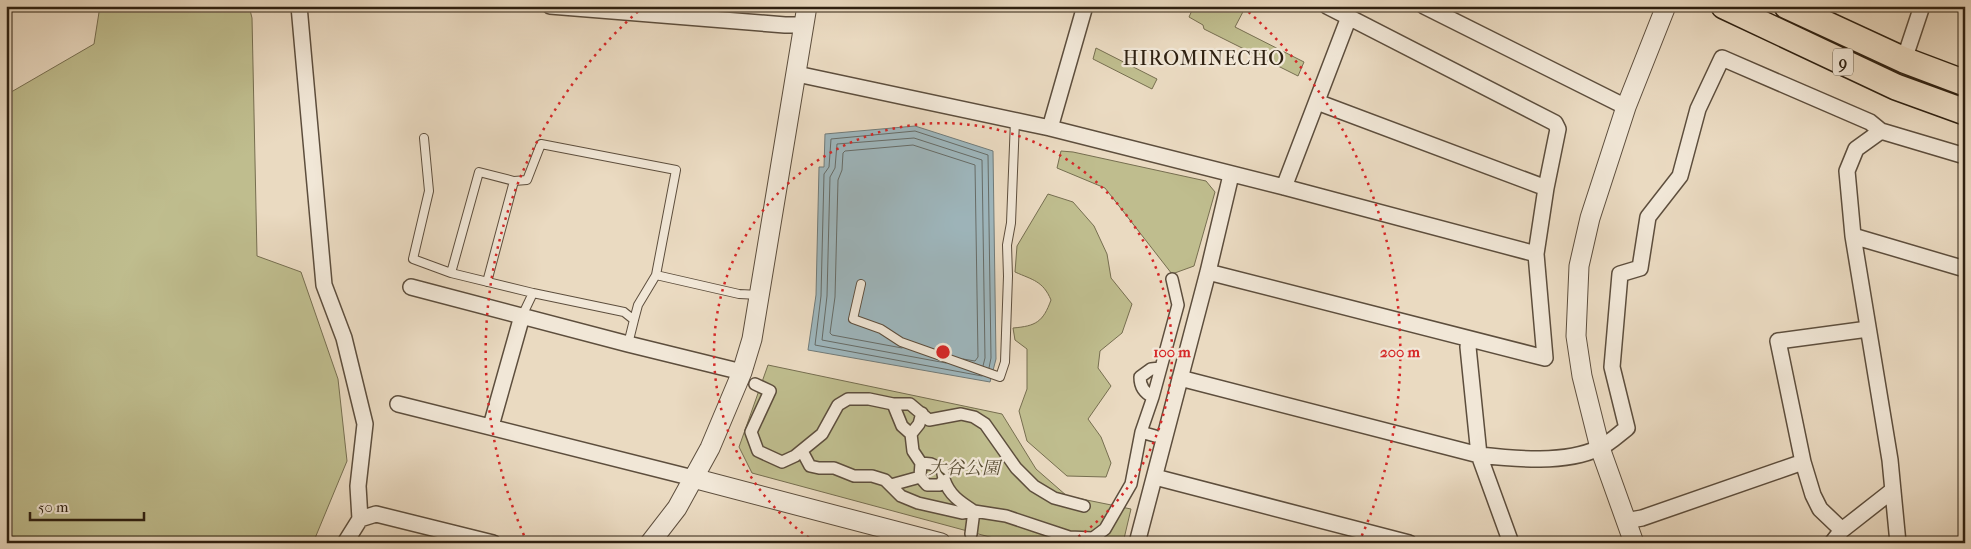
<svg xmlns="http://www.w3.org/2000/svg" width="1971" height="549" viewBox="0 0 1971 549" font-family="'IM FELL French Canon','Noto Serif JP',serif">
<rect width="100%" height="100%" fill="#eadac1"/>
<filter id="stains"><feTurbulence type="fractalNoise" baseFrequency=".004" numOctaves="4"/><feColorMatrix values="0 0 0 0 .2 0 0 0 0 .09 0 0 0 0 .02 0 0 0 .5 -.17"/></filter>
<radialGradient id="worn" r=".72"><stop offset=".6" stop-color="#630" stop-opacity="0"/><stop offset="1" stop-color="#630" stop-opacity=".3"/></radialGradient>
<!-- green -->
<path fill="#bfbd8e" stroke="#766e50" d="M 100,6 L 249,6 L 252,18 L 257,256 L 301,272 L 338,379 L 347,461 L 313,543 L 40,543 L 6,535 L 6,95 L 94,44 Z
M 1194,6 L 1246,6 L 1235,27 L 1304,62 L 1298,76 L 1204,29 L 1203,25 L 1189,17 Z
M 1096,48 L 1157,79 L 1152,89 L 1093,59 Z
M 1061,151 L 1073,152 L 1206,181 L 1215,192 L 1194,266 L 1172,274 L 1105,188 L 1057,168 Z
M 1048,194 L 1073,202 L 1094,226 L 1107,254 L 1111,278 L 1132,304 L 1122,333 L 1100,351 L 1098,368 L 1111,386 L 1088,419 L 1101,437 L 1111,463 L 1106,477 L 1067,476 L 1027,441 L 1019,411 L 1027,389 L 1027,349 L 1015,340 L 1013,328 C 1036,326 1043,322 1051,300 C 1043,281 1033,280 1015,272 L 1017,246 Z
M 768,365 L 1002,414 L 1036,469 L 1067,496 L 1131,509 L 1123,543 L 1012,543 L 752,473 L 739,447 Z"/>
<!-- water -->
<path fill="#9eb7be" stroke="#717b79" d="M 915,126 L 993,151 L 996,359 L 990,382 L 808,350 L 816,295 L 819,167 L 824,167 L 825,134 Z"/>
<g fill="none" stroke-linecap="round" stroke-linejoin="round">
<!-- shore -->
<path stroke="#666c68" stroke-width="1" d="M 902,348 L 832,335 L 830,333 L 835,297 L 838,180 L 842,170 L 843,153 L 845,151 L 913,145 L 975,165 L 978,357 L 975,361 L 963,359
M 946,363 L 822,340 L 827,296 L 830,177 L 835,168 L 837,144 L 914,138 L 982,160 L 985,358 L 983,366
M 982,376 L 815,345 L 821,296 L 824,174 L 829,167 L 831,139 L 915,131 L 988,155 L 991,358 L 989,368"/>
<defs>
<path id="service" d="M 424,138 L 429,191 L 413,259 L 451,273
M 514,181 L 527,180 L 541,144 L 676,170 L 656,275 L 638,305 L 634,320
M 656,275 L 739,294 L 760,295
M 487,282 L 514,181 L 479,172 L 451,273 L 533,293 L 522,316
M 861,284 L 853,319 L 881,329 L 901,342 L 1000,377 L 1005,362 L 1008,276 L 1007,245 L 1011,223 L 1015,120
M 533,293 L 624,312 L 634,320 L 628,344"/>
<path id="pedestrian" d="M 755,384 L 770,391 L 751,432 L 758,451 L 782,462 L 795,456 L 822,434 L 838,405 L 848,399 L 869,399 L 893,404 L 910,404 L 929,420 L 961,414 L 974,417 L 985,424 L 1016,468 L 1034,486 L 1054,498 L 1084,506
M 1153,397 C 1144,393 1140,386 1140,377 L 1151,369 L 1160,368
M 1141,432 L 1155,436
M 911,434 L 919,424 L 922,413
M 802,451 L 810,466 L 819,468 L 834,468 L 854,476 L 872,476 L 885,480 L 901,496 L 918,503 L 962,513 L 974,511 L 1006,516 L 1069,537 L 1093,538 L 1105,529 L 1131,484 L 1141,432 L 1153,397 L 1178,305 L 1172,279
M 920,477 L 927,485 L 940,485 L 944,479 L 942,469 L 931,464 L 921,463
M 944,479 C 949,495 960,502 974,511 L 971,534
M 891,485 L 920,477 L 921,463 L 913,451 L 911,434 L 902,426 L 893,404"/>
<path id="minor" d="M 299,6 L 324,285 L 344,338 L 365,424 L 358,486 L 360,519 L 345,543
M 550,6 L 785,25 L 804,25
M 1424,6 L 1626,107
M 1904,60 L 1922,6
M 797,74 L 1050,128 L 1284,187 L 1536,254
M 1317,102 L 1546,188
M 1050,128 L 1085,6
M 1881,131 L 1856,149 L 1847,171 L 1853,236 L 1890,460 L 1898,543
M 1284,187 L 1349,17
M 1853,236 L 1965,269
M 1208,272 L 1545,358 L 1536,254 L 1546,188 L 1558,129 L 1555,123 L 1327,6
M 411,287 L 628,344 L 742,372
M 1868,329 L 1778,341 L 1803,462 L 1813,495 L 1820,509 L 1842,530 L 1893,490
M 1469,339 L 1468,347 L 1479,455 L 1511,543
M 1180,378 L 1479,455 C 1516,459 1565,464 1599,448 C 1609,444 1619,434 1627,428 L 1612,367 L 1620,274 L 1640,268 L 1648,217 L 1680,176 L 1698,109 L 1722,58 L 1870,122 L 1881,131 L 1965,156
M 398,404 L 693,478
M 491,426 L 522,316
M 1155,477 L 1409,543
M 360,519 L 376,514 L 493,543
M 1625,521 L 1642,518 L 1803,462
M 1137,543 L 1208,272 L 1231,175
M 1832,543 L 1842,530"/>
<path id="tertiary" d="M 693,478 L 941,543
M 650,543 L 677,508 L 710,448 L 742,372 L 752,339 L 807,6
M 1634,543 L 1600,448 L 1582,376 L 1576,336 L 1579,266 L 1590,218 L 1626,107 L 1666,6"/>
<path id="trunk" d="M 1724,6 L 1896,87 L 1965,112
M 1787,6 L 1904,60 L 1965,83"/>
</defs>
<!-- service casing -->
<use href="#service" stroke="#5d4e3d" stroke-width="10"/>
<!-- pedestrian casing -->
<use href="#pedestrian" stroke="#5d4e3d" stroke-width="14"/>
<!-- minor casing -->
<use href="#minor" stroke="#5d4e3d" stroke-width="18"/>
<!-- tertiary casing -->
<use href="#tertiary" stroke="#5d4e3d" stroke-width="21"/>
<!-- trunk casing -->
<use href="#trunk" stroke="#2e2011" stroke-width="28"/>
<!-- service -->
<use href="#service" stroke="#f1e7d7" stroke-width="8"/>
<!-- pedestrian -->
<use href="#pedestrian" stroke="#f1e7d7" stroke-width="11"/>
<!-- minor -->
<use href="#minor" stroke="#f1e7d7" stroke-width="15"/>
<!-- tertiary -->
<use href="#tertiary" stroke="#f1e7d7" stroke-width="19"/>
<!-- trunk -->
<use href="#trunk" stroke="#eadac1" stroke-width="25"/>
</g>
<!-- distance rings -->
<g fill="none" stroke="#d62828" stroke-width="2.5" stroke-dasharray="2.5 5">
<path d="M815 542A229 229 0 1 1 1071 542"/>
<path d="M527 542A457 457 0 0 1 643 7M1243 7A457 457 0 0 1 1359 542"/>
</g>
<g text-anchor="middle" stroke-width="4.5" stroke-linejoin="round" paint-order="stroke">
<!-- shield labels -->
<rect fill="#f1e7d7" stroke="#685c4c" stroke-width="1" x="1833" y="48.5" width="20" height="27" rx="4"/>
<g font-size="16" font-weight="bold" fill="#2e2011">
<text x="1843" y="68">9</text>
</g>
<!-- park labels -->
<g font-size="18" font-style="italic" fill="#5a4f36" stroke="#f1e7d7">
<text x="964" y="474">大谷公園</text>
</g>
<!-- quarter labels -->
<g font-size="20" letter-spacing="1" fill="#2e2011" stroke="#f1e7d7">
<text x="1204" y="65">HIROMINECHO</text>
</g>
</g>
<circle cx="943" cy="352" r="8" fill="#d62828" stroke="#f1e7d7" stroke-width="2.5"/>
<g font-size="15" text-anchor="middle" font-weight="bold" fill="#d62828" stroke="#f1e7d7" stroke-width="4.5" stroke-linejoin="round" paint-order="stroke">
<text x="1172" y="357">100 m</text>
<text x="1400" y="357">200 m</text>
</g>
<!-- margin -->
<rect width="1971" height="549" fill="none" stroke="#eadac1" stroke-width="25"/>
<rect x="8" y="8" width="1956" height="534" fill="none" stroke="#2e2011" stroke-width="2.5"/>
<rect x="12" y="12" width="1946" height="524" fill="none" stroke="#2e2011"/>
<!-- scale -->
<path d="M30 512v8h114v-8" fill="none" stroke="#2e2011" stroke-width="2.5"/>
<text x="38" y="512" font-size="15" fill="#2e2011" stroke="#f1e7d7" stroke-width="4" paint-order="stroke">50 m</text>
<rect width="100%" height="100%" filter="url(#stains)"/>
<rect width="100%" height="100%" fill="url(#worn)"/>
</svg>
